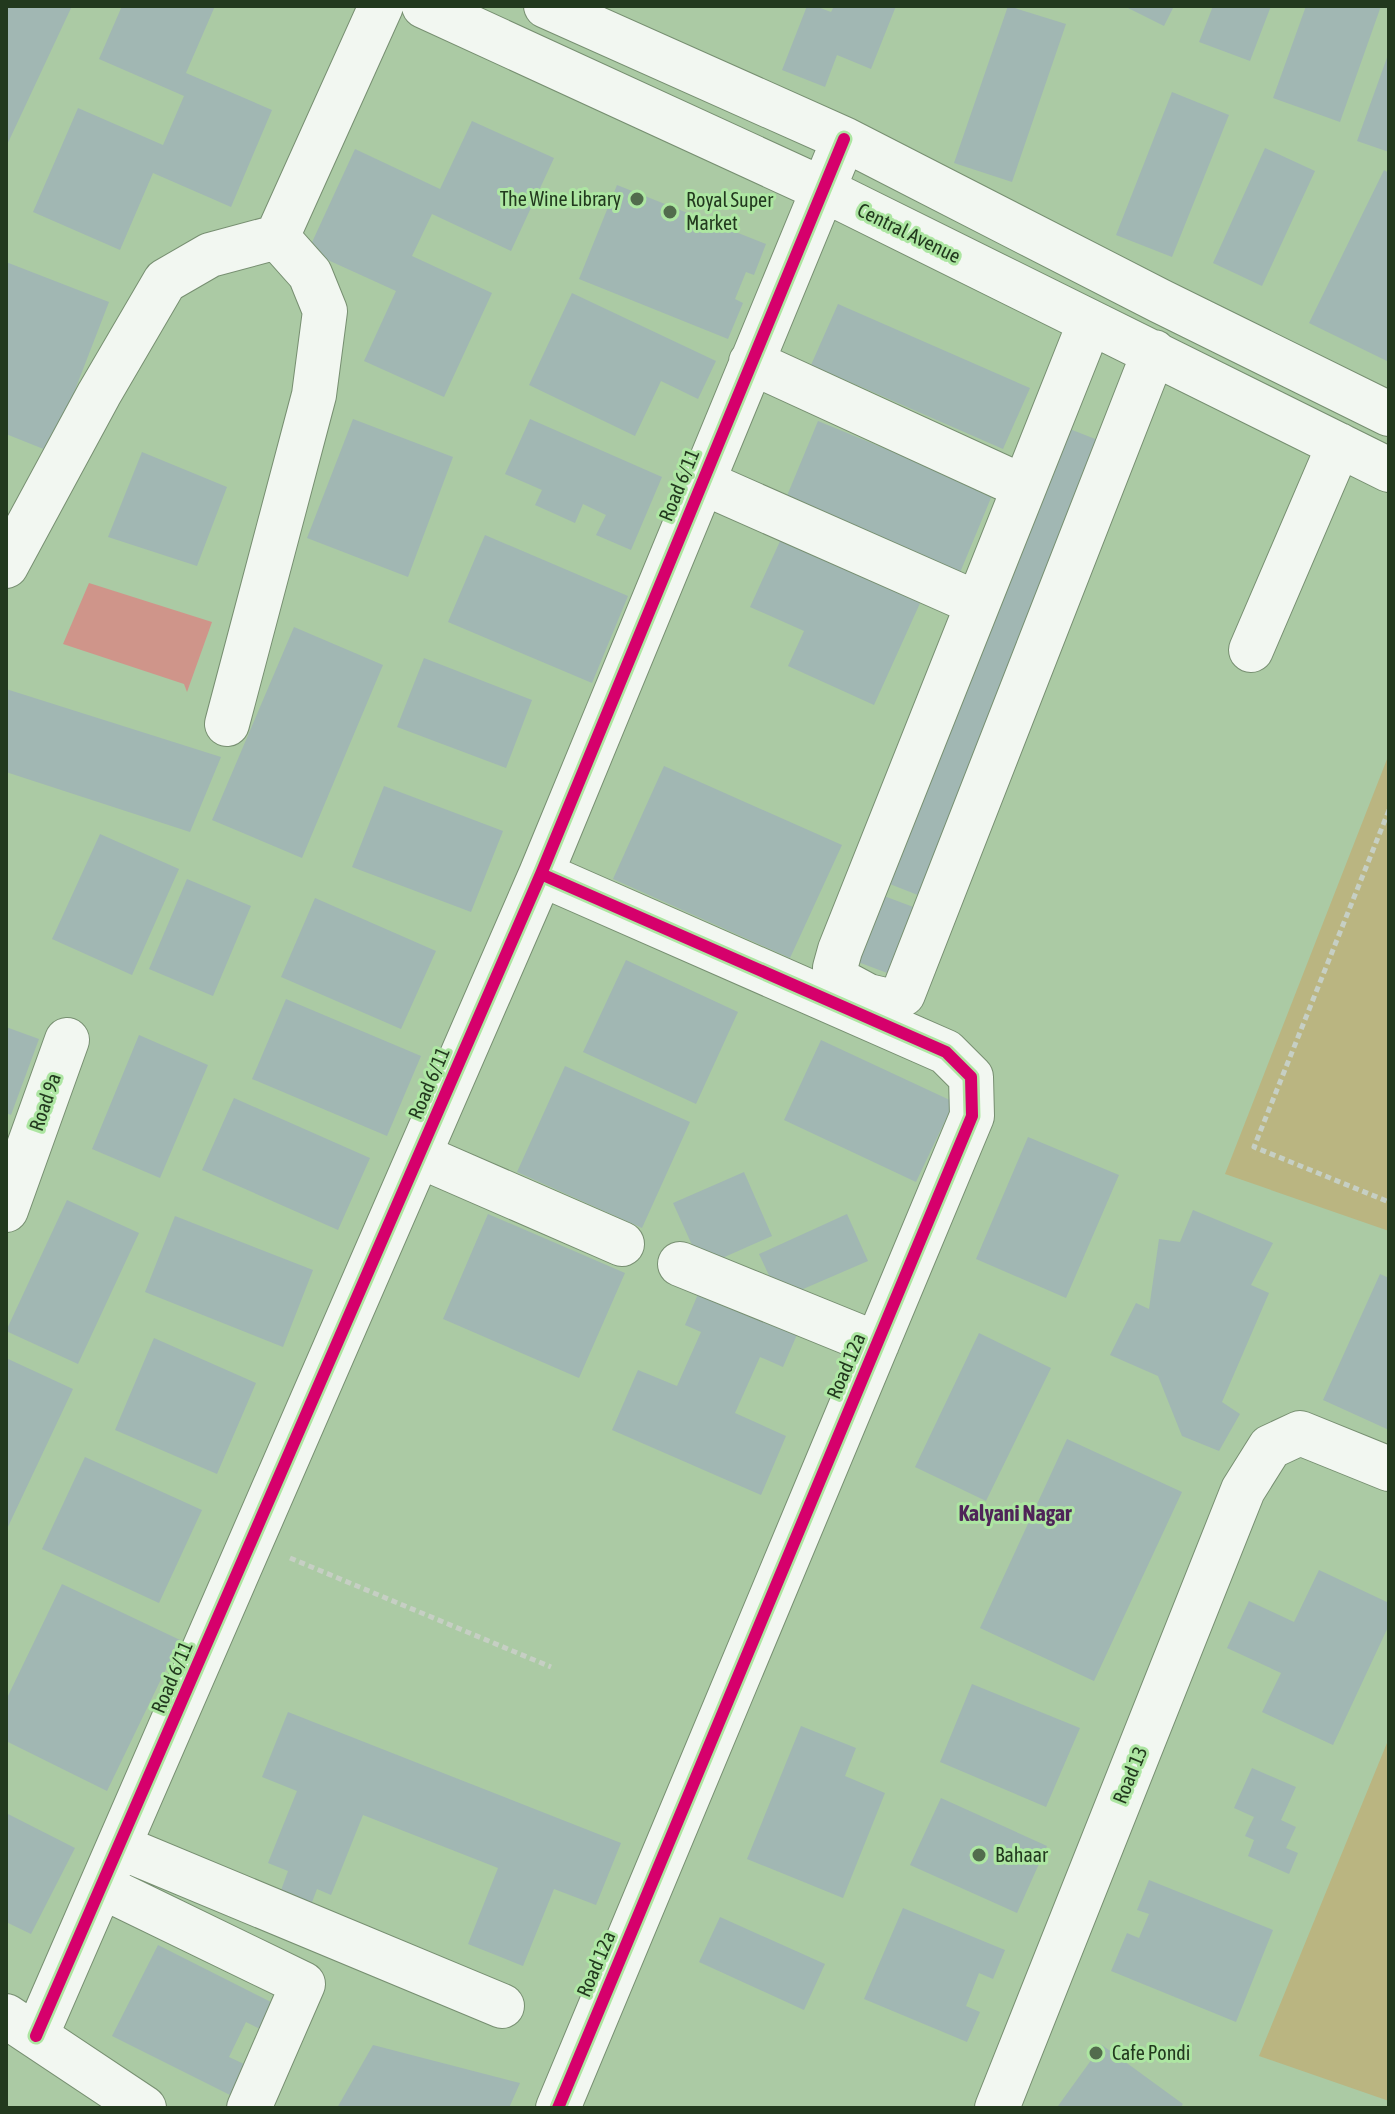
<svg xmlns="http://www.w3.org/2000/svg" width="1395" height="2114" viewBox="0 0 1395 2114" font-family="'Asap Condensed',sans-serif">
<rect width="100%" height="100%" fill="#abcaa4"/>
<!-- green -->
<path fill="#bab581" d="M 1389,754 L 1389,1231 L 1225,1174 Z
M 1389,1738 L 1389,2101 L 1259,2056 Z"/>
<!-- water -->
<path fill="#cf958a" d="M 89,583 L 212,622 L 187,692 L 184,684 L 63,644 Z"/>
<!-- building -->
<path fill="#a1b7b3" d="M 6,6 L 72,6 L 6,147 Z
M 122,6 L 215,6 L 186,73 L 272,110 L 231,207 L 153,173 L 120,250 L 33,212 L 78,108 L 163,145 L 184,96 L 99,59 Z
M 807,6 L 815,6 L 831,12 L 834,6 L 896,6 L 871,69 L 837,55 L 825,87 L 782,70 Z
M 1008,6 L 1066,24 L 1012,182 L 954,163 Z
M 1124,6 L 1174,6 L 1164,26 Z
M 1213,6 L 1271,6 L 1250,61 L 1199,42 Z
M 1306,6 L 1381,6 L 1340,122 L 1273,98 Z
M 1389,52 L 1389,152 L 1357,141 Z
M 1172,92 L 1229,115 L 1172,257 L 1116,235 Z
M 472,121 L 554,158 L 511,251 L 432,214 L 412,256 L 492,293 L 444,397 L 364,361 L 396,291 L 308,251 L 355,149 L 440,189 Z
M 1265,148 L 1315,171 L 1262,286 L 1213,263 Z
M 1384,170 L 1389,173 L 1389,362 L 1309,323 Z
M 617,185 L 766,244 L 754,275 L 746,272 L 735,299 L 743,303 L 728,339 L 579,279 Z
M 6,262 L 109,302 L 51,452 L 6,434 Z
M 572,293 L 716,361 L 698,399 L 661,381 L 635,436 L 529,385 Z
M 838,304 L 1030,388 L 1003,449 L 811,365 Z
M 353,419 L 453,457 L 408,577 L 307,538 Z
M 530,419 L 662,477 L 631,550 L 596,535 L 606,515 L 583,504 L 575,523 L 535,505 L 542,490 L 505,474 Z
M 818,421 L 993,493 L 959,575 L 784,503 Z
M 1057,424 L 1108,444 L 928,899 L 877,879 Z
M 142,452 L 227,487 L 197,566 L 108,537 Z
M 485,535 L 628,596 L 592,683 L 448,622 Z
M 781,539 L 921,601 L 874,705 L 788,666 L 804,631 L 750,607 Z
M 294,627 L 383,665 L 302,858 L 212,820 Z
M 424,658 L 532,700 L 506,768 L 397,727 Z
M 6,689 L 221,757 L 190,832 L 6,772 Z
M 664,766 L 842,845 L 790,958 L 613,879 Z
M 384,786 L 503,831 L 471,912 L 352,867 Z
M 100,834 L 179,869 L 132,975 L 52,939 Z
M 187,879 L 251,906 L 213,996 L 149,969 Z
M 876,893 L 924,911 L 898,977 L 850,959 Z
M 315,898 L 436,951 L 401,1029 L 281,977 Z
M 626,960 L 738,1012 L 696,1104 L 583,1052 Z
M 286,999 L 421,1056 L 387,1136 L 252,1079 Z
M 6,1027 L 39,1039 L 11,1115 L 6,1113 Z
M 139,1035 L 208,1065 L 160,1178 L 92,1149 Z
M 821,1040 L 954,1102 L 916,1182 L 784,1120 Z
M 565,1066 L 690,1122 L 642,1228 L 517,1172 Z
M 234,1098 L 370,1158 L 338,1230 L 202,1170 Z
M 1028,1137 L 1119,1175 L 1066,1298 L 976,1259 Z
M 744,1172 L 772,1236 L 702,1267 L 673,1203 Z
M 67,1200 L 139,1233 L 78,1364 L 6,1331 Z
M 1193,1210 L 1273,1243 L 1251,1285 L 1269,1293 L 1222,1402 L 1240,1414 L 1219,1451 L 1182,1436 L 1158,1376 L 1110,1355 L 1136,1303 L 1149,1309 L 1159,1239 L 1180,1242 Z
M 488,1214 L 625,1273 L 579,1378 L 443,1319 Z
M 847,1214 L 868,1261 L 780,1299 L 759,1254 Z
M 175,1216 L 313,1270 L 283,1347 L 145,1292 Z
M 1380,1274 L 1389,1278 L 1389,1430 L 1323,1400 Z
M 701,1287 L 799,1330 L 783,1367 L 760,1357 L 735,1413 L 786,1436 L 761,1495 L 612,1430 L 638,1370 L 677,1386 L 701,1332 L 685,1325 Z
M 979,1333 L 1051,1368 L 986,1501 L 915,1467 Z
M 154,1338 L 256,1383 L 217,1474 L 115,1430 Z
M 6,1358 L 73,1389 L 6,1531 Z
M 1067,1439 L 1182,1492 L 1094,1681 L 980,1628 Z
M 85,1457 L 202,1510 L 159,1603 L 42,1549 Z
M 1319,1570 L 1389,1603 L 1389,1625 L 1333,1745 L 1262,1712 L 1281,1673 L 1227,1648 L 1249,1601 L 1294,1622 Z
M 62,1584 L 180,1640 L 107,1791 L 6,1741 L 6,1700 Z
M 972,1684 L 1080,1728 L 1046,1807 L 940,1762 Z
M 288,1712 L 621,1843 L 596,1905 L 554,1889 L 523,1966 L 468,1944 L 498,1868 L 363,1815 L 331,1895 L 317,1889 L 311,1905 L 280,1893 L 288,1871 L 268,1863 L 297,1791 L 262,1777 Z
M 801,1726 L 856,1748 L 845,1776 L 885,1793 L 843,1898 L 747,1859 Z
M 1252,1768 L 1296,1787 L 1281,1820 L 1296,1827 L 1286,1848 L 1298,1853 L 1289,1874 L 1248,1856 L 1254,1840 L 1245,1836 L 1254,1817 L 1234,1808 Z
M 941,1798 L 1047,1846 L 1017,1913 L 910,1865 Z
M 6,1813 L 75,1848 L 31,1934 L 6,1922 Z
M 1149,1880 L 1273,1930 L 1236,2022 L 1111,1971 L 1127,1933 L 1139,1938 L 1149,1914 L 1137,1910 Z
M 903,1908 L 1005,1950 L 993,1979 L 979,1973 L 966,2006 L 980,2012 L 967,2042 L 864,1999 Z
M 720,1917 L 825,1964 L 804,2010 L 699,1962 Z
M 158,1945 L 279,2006 L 266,2032 L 246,2022 L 229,2057 L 259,2071 L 244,2102 L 112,2036 Z
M 373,2045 L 520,2083 L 509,2108 L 337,2108 Z
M 1102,2045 L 1183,2104 L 1180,2108 L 1058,2106 Z"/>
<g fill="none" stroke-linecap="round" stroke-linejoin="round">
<defs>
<path id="minor" d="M 424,6 L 822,189 L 1389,470
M 546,6 L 844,139 L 1160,301 L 1389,414
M 277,237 L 381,6
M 1090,322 L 840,950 L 835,968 L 842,982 L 868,996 L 889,1001 L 903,994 L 1154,352
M 751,362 L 1004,478
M 702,482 L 958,595
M 6,566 L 99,394 L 165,281 L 210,255 L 277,237
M 1251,650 L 1339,445
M 227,724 L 314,395 L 325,311 L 310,274 L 277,237
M 541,874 L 946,1052 L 971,1077 L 972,1116 L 558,2108
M 420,1156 L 622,1244
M 6,1210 L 67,1040
M 680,1264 L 877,1344
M 120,1847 L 502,2006
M 103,1887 L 303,1984 L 249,2108
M 6,2016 L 144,2108
M 36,2036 L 541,874 L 844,139
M 997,2108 L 1243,1490 L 1270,1447 L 1300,1433 L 1389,1469"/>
</defs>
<!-- minor casing -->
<use href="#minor" stroke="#778f71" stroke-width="46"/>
<!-- path -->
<path stroke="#c6cfc4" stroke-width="5" stroke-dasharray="6 4" stroke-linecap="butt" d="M 1389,810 L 1254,1147 L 1389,1202
M 290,1558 L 551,1667"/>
<!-- minor -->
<use href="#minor" stroke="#f2f7f1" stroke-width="44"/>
<defs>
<path id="cycleway" d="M 541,874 L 946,1052 L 971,1077 L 972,1116 L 558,2108
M 36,2036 L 541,874 L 844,139"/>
</defs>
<!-- cycleway casing -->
<use href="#cycleway" stroke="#ade6a2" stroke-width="17"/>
<!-- cycleway -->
<use href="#cycleway" stroke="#d6006c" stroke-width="12"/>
</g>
<!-- markers -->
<g fill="#526c4d" stroke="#ade6a2" stroke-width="3">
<circle cx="637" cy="199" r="8"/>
<circle cx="670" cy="212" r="8"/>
<circle cx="979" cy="1855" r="8"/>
<circle cx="1096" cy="2053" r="8"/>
</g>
<g text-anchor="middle" stroke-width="6" stroke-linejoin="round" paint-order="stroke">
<!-- poi labels -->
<g font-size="20" fill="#22391e" stroke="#ade6a2" text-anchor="start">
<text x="621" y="206" text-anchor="end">The Wine Library</text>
<text x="686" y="207">Royal Super<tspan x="686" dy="23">Market</tspan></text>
<text x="995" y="1862">Bahaar</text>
<text x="1112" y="2060">Cafe Pondi</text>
</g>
<!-- street labels -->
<g font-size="20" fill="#22391e" stroke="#ade6a2">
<text transform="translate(909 233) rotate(26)" y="7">Central Avenue</text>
<text transform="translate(679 485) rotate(-68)" y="7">Road 6/11</text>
<text transform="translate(429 1083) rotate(-67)" y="7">Road 6/11</text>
<text transform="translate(45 1102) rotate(-71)" y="7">Road 9a</text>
<text transform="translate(846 1366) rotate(-67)" y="7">Road 12a</text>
<text transform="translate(172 1677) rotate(-67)" y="7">Road 6/11</text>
<text transform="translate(1130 1775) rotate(-68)" y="7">Road 13</text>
<text transform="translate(596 1964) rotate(-67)" y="7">Road 12a</text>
</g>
<!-- neighbourhood labels -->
<g font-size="22" font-weight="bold" fill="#4f2458" stroke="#ade6a2">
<text x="1015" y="1521">Kalyani Nagar</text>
</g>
</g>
<!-- border -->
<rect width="1395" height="2114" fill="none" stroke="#22391e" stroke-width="16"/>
</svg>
